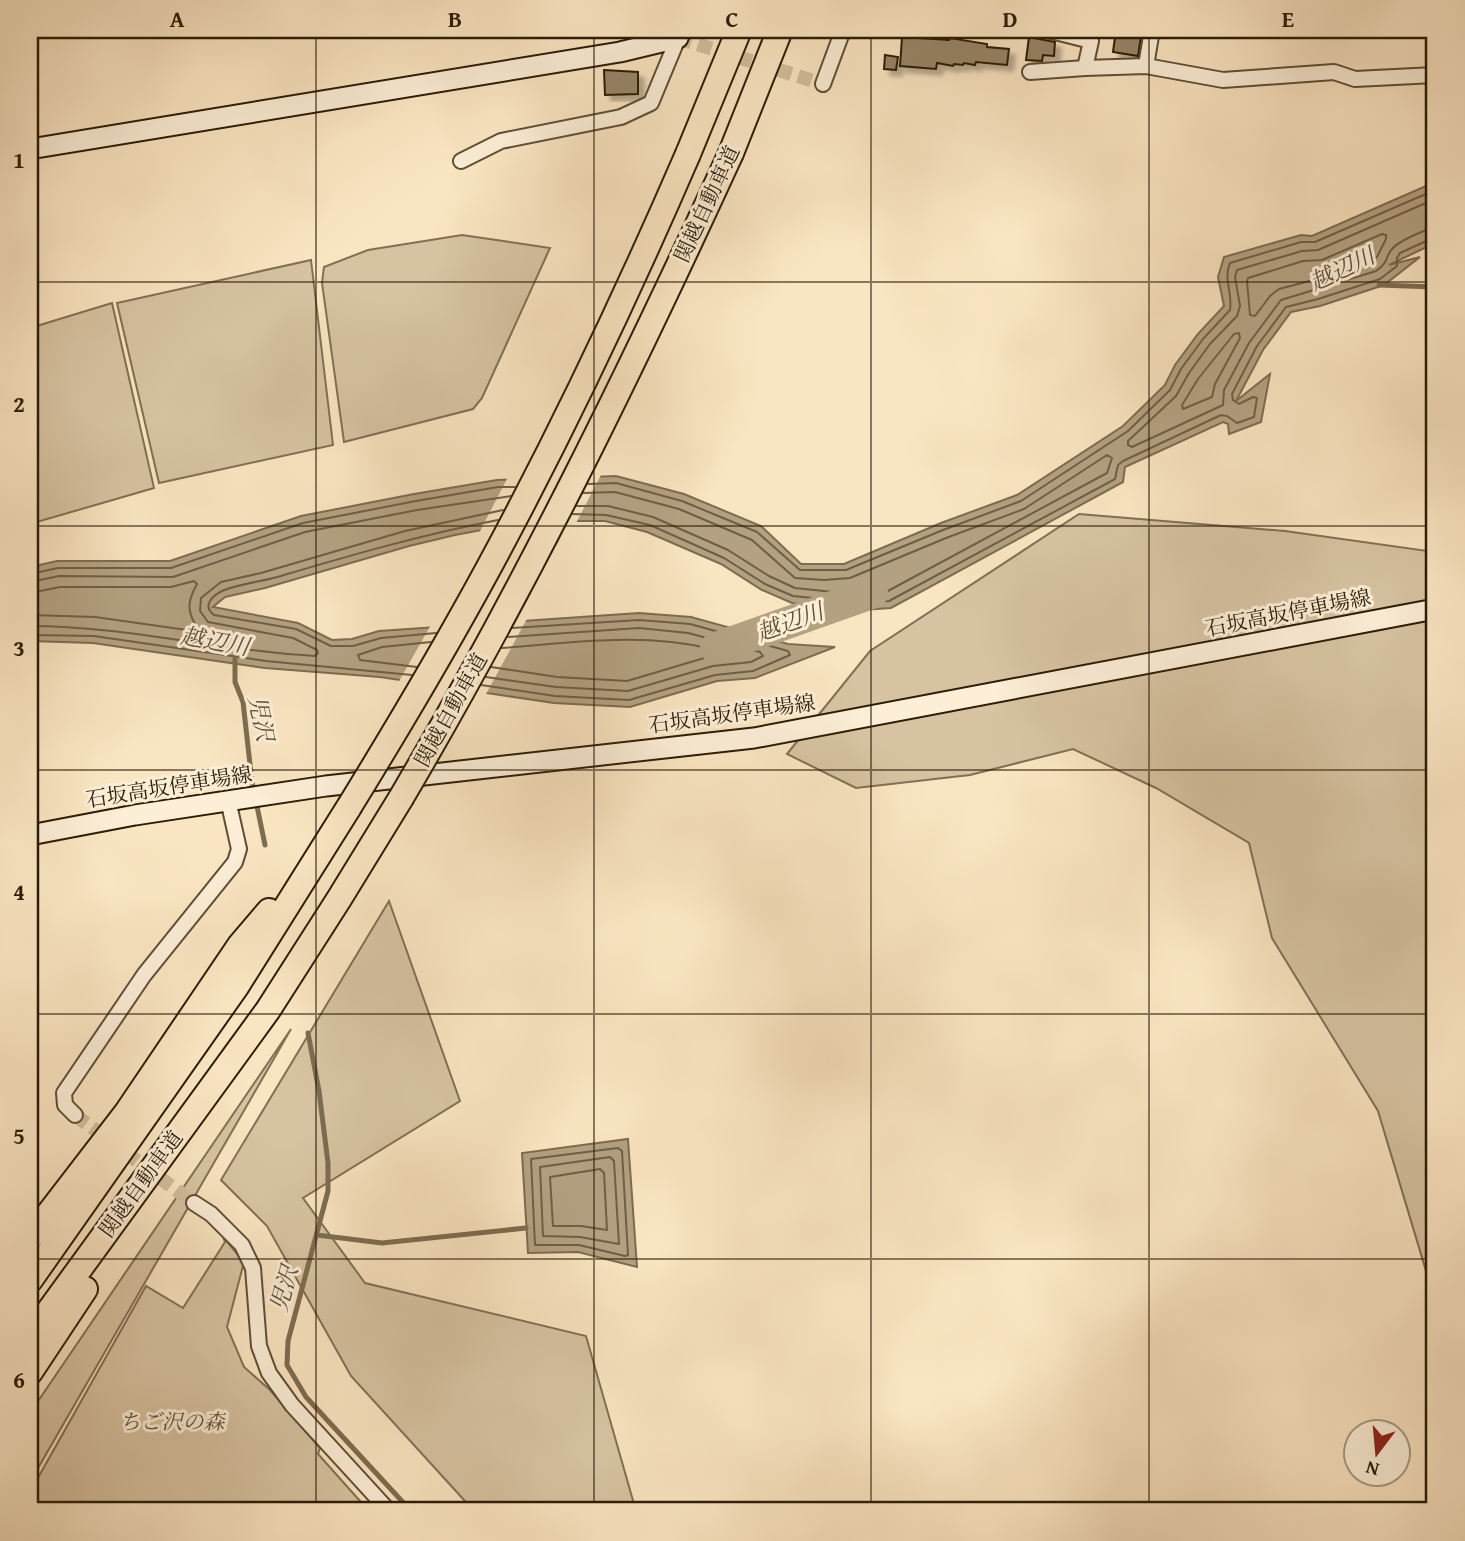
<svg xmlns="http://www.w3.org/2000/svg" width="1465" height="1541" viewBox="0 0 1465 1541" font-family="'Gentium Book Plus','Noto Serif JP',serif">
<defs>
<filter id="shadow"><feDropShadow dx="6" dy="6" stdDeviation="2" flood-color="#0004"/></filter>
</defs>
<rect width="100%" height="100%" fill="#fae5c2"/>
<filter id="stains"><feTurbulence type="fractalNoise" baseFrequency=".00286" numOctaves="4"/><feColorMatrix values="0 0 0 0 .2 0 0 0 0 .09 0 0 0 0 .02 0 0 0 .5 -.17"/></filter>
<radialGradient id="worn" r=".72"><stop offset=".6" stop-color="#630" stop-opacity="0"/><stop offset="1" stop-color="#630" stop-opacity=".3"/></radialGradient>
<!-- green -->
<path fill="#d7c3a2" stroke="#817054" stroke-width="2" d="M 462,235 L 550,248 L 482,398 L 473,409 L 344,442 L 322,283 L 324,267 L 368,250 Z
M 311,260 L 333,445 L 159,483 L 117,303 Z
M 112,303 L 154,488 L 30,524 L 30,328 Z
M 1079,514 L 1285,531 L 1435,552 L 1435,1301 L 1378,1111 L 1272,938 L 1249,843 L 1156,788 L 1073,749 L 970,775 L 856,788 L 787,754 L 870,651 Z
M 389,901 L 460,1101 L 303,1198 L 365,1283 L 586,1336 L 636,1511 L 474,1511 L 351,1376 L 267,1226 L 221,1180 Z
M 291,1029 L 30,1482 L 30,1413 Z
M 223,1237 L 244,1262 L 227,1327 L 244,1367 L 270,1390 L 320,1448 L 318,1454 L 369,1511 L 30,1511 L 30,1492 L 146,1286 L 183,1308 L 225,1242 Z"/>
<!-- water -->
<path fill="#b4a182" stroke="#7d6c50" stroke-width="2" d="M 1435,182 L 1435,243 L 1389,265 L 1420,257 L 1384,285 L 1320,306 L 1291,312 L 1263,350 L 1236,401 L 1270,374 L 1261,422 L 1229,434 L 1228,424 L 1223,422 L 1125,467 L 1123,482 L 891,608 L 862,610 L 792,603 L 762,590 L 721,564 L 647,532 L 605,521 L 530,521 L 455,535 L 409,546 L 265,588 L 225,597 L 213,607 L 298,623 L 332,640 L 352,639 L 379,631 L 639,613 L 691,617 L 788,644 L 835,647 L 755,678 L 717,681 L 630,707 L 554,703 L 380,677 L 265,668 L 93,643 L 30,641 L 30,567 L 57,561 L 170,561 L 301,516 L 414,494 L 497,480 L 616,476 L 684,494 L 761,526 L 801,564 L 844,564 L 941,523 L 1017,495 L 1123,426 L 1165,385 L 1175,365 L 1198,334 L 1224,306 L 1218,277 L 1224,257 L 1301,235 L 1312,236 Z
M 628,1139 L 637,1267 L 578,1252 L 528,1253 L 522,1153 Z"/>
<!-- pier -->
<path fill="#fae5c2" d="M 602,473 L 575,525 L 531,525 L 478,535 L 508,477 Z
M 528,617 L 485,696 L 398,683 L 432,623 Z"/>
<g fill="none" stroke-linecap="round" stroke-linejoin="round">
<!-- shore -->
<path stroke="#705e44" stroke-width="2" d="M 1435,199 L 1318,250 L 1302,251 L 1237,270 L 1235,277 L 1240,306 L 1237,316 L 1210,344 L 1189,373 L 1176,396 L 1128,441 L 1128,445 L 1132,447 L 1223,405 L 1224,390 L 1249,343 L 1281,300 L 1376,271 C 1391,260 1384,257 1393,248 C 1399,241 1426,229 1435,228
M 1382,234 L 1386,235 L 1386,239 L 1377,257 L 1372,261 L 1313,280 L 1279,289 L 1270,296 L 1255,316 L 1250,315 L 1247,281 L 1248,278 L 1303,261 L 1322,260 Z
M 1239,333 L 1240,338 L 1215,384 L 1212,397 L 1183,409 L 1182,405 L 1198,379 L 1234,334 Z
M 588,484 L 616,483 L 682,501 L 757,532 L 800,570 L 846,570 L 943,530 L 1021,501 L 1128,431 L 1170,390 L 1181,369 L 1203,339 L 1230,310 C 1233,293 1223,279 1230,263 L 1301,242 L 1315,242 L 1435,190
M 577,506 L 608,506 L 653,517 L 728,550 L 769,576 L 795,588 L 862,595 L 886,592 L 1107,473 L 1112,458 L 1107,455 L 1024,509 L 946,538 L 850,578 L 824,580 L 795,578 L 752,540 L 679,509 L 615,492 L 583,493
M 572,514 L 606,515 L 650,525 L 724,558 L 765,584 L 793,596 L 862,603 L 889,601 L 1115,479 L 1118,465 L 1123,461 L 1221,415 L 1227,416 L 1237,423 L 1254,417 L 1257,398 L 1253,397 L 1239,404 L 1233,400 L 1232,394 L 1257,346 L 1286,307 L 1318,299 L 1380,279 L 1397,266 L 1397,258 L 1400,253 L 1435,237
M 30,574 L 58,568 L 171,568 L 303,523 L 416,501 L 498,487 L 515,487
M 30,582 L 59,576 L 173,577 L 305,532 L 417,510 L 511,496
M 30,593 L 60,587 L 171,587 L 194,581 L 197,584 C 188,600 186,611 197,627 L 194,631 L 95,617 L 30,615
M 30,626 C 126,626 219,651 315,656 L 318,653 L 317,650 L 293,638 L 208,622 L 200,611 L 201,598 L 221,582 L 261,573 L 405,531 L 503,510
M 436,633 L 381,638 L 353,646 L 331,646 L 296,629 L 214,615 C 202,606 212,596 222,591 C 237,584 267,581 284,575 C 355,554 425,534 498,520
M 30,635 L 94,636 L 266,661 L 412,675
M 417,667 L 360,660 L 358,655 L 382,647 L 431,642
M 491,667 L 557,677 L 627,681 L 711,656 L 713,653 L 711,649 C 642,632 571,643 502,648
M 486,677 L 556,687 L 628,691 L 713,666 L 751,662 L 763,656 L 760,652 L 688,633 L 639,628 L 508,637
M 481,685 L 555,696 L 629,700 L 715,675 L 753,671 L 790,655 L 788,651 L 690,624 L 639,620 L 512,628
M 618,1148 L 622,1151 L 628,1255 L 625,1256 L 579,1245 L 535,1245 L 531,1159 Z
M 610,1157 L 614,1161 L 619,1244 L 580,1237 L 543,1236 L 540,1167 Z
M 600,1169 L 604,1173 L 607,1230 L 581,1226 L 553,1226 L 550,1177 Z"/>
<!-- stream -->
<path stroke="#7d6c50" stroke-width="5" d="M 1379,285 L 1435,287
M 235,659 L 235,682 L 243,702 L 252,782 L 265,845
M 308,1033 L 319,1091 L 328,1163 L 328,1191 L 288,1341 L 287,1365 L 306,1397 L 411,1511
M 317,1235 L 382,1243 L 526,1228"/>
<!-- river -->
<path stroke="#b4a182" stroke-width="32" d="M 716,648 L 872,593"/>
</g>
<!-- building -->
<path fill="#978568" stroke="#2b1c06" stroke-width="2" filter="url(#shadow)" d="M 1116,30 L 1142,30 L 1138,56 L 1113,52 Z
M 902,37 L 949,40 L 950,38 L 987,44 L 987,47 L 1009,49 L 1007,65 L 976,62 L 975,65 L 964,63 L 963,65 L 954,64 L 953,66 L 937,63 L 936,69 L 900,66 Z
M 1029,37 L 1055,42 L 1054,56 L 1043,55 L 1042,61 L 1026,60 Z
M 885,55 L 898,57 L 896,70 L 884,69 Z
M 604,70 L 638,72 L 638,94 L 605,95 Z"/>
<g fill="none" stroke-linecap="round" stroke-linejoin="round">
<!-- street-tunnel -->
<path stroke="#d1bd9c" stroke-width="14" stroke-dasharray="14 7" stroke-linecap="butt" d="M 678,38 L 823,84
M 75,1115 L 194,1203"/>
<defs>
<path id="street" d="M 1047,30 L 1091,41 L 1085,68 L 1146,66 L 1152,30
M 1146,66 L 1223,80 L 1334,72 L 1355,79 L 1435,75
M 1030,72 L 1085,68
M 823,84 L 843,30
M 461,161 L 501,141 L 621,117 L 651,103 L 678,38
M 75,1115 L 65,1105 L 64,1093 L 144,975 L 235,862 L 239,849 L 228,800
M 194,1203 L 211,1214 L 242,1245 L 253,1268 L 259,1346 L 269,1373 L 292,1405 L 389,1511"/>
<path id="secondary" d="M 30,149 L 620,52 L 678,38 L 681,30
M 30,835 L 135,815 L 326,786 L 754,738 L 1435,609"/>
<path id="highway" d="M 731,153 L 780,30
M 688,154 L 739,30
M 30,1238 L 127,1112 L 240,945 L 269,911
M 30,1280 L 236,987 L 349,807
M 30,1337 L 268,1010 L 339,899 L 401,798
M 30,1372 L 85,1289"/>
</defs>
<!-- street casing -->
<use href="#street" stroke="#5f4e35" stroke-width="18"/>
<!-- secondary casing -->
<use href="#secondary" stroke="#2b1c06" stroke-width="23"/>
<!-- highway casing -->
<use href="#highway" stroke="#2b1c06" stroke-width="28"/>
<!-- street -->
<use href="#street" stroke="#fceed7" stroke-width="14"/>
<!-- secondary -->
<use href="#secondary" stroke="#fceed7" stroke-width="19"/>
<!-- highway -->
<use href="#highway" stroke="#fae5c2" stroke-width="24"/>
<defs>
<path id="highway-bridge" d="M 401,798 C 524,589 630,373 731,153
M 349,807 C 397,729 444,650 488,569 C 561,434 627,295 688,154"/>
</defs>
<!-- highway-bridge casing -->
<use href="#highway-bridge" stroke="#2b1c06" stroke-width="28" stroke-linecap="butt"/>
<!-- highway-bridge -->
<use href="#highway-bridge" stroke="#fae5c2" stroke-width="24"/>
</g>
<!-- grid -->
<path fill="none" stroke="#2b1c06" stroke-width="2" stroke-opacity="0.55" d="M 316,30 L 316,1511M 594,30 L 594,1511M 871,30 L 871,1511M 1149,30 L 1149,1511M 30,282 L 1435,282M 30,526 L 1435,526M 30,770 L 1435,770M 30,1014 L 1435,1014M 30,1259 L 1435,1259"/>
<g text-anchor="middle" stroke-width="6" stroke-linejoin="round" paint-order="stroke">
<!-- street labels -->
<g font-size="21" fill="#2b1c06" stroke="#fceed7">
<text transform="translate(707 204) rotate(-65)" y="7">関越自動車道</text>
<text transform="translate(1288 613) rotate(-11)" y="7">石坂高坂停車場線</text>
<text transform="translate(451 710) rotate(-61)" y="7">関越自動車道</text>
<text transform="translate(732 714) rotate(-8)" y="7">石坂高坂停車場線</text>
<text transform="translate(169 787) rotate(-9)" y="7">石坂高坂停車場線</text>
<text transform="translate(141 1184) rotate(-54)" y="7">関越自動車道</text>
</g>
<!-- park labels -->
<g font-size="21" font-style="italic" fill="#5f4e35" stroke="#fceed7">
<text x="172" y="1429">ちご沢の森</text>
</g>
<!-- water labels -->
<g font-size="23" font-style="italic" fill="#625138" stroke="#fceed7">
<text transform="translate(1342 269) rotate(-26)" y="8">越辺川</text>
<text transform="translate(790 622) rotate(-20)" y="8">越辺川</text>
<text transform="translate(215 641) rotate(10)" y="8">越辺川</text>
<text transform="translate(261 718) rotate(78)" y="8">児沢</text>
<text transform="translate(284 1289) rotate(-75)" y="8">児沢</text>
</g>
</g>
<!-- margin -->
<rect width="1465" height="1541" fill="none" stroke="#fae5c2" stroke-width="77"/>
<!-- north arrow -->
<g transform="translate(1377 1453) rotate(196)"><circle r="33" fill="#fceed7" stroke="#a89a83" stroke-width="2"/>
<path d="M0-5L12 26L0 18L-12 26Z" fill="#8f2418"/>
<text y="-10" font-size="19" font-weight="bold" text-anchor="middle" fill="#2b1c06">N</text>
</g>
<rect x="38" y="38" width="1388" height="1464" fill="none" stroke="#2b1c06" stroke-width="2.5"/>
<g font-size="23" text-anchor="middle" font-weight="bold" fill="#2b1c06">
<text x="177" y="27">A</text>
<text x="455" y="27">B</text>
<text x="732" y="27">C</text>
<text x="1010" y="27">D</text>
<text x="1288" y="27">E</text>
<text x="19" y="168">1</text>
<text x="19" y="412">2</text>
<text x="19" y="656">3</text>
<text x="19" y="900">4</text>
<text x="19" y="1144">5</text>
<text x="19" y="1388">6</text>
</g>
<rect width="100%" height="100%" filter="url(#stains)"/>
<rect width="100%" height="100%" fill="url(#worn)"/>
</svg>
